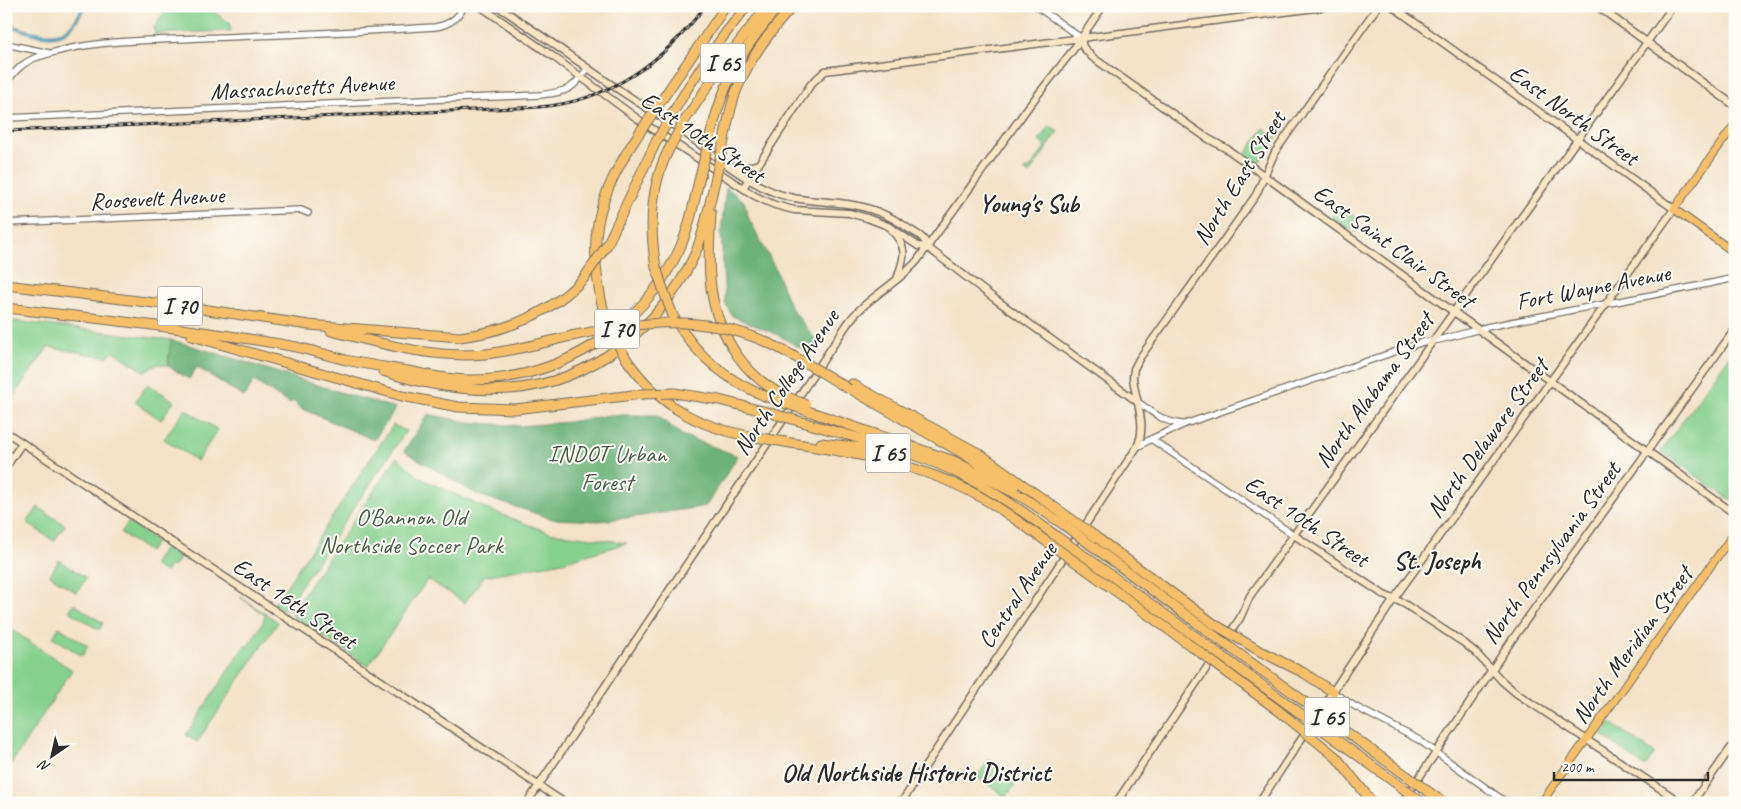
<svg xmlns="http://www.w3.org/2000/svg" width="1741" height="809" viewBox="0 0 1741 809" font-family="Caveat,sans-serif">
<rect width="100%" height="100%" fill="#fdfcf7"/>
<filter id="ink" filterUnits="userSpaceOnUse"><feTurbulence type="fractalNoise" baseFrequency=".02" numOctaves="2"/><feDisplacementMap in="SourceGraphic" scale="10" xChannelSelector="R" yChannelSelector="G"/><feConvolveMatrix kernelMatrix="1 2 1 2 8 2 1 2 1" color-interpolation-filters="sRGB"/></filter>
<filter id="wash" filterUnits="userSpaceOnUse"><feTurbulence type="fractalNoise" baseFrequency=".0096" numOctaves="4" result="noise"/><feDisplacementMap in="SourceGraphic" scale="20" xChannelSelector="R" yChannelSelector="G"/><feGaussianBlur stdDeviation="1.12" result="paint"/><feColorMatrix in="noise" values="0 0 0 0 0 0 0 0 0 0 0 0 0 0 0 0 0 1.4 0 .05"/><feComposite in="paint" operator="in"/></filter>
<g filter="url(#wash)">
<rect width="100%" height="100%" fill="#f3e2c7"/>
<!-- green -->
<path fill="#86d08d" stroke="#587e5c" d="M 169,6 L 205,6 L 230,23 L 231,31 L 155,34 L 154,28 Z
M 1049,126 L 1058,132 L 1029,174 L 1024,170 L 1026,169 L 1029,170 L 1046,146 L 1039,141 Z
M 1264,128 L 1277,138 L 1257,166 L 1244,156 Z
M 1340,204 L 1358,220 L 1350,231 L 1331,217 Z
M 6,320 L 171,340 L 168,366 L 159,364 L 144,371 L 113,351 L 107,357 L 48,347 L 10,401 L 6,398 Z
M 1735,348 L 1735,503 L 1661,451 Z
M 148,384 L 174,401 L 161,420 L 135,402 Z
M 185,409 L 218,430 L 197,461 L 164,439 Z
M 393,425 L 406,431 L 284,611 L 274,605 Z
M 397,457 L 420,478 L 489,510 L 548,532 L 627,543 L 563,562 L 484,576 L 465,603 L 428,579 L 368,666 L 290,614 Z
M 38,507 L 65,525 L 54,541 L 27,523 Z
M 128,522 L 155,540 L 156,542 L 149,552 L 121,533 Z
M 164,548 L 167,548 L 180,557 L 173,567 L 170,565 L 165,572 L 153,565 Z
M 59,560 L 86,578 L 77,593 L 50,575 Z
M 240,597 L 278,622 L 197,742 L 186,735 L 244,646 L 248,646 L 264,621 L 263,620 L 265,615 Z
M 74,604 L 103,623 L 99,630 L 69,611 Z
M 6,626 L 72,670 L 6,772 Z
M 59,627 L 88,646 L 82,656 L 53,637 Z
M 1610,722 L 1655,754 L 1645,767 L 1602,735 Z
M 989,759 L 1019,779 L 1006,797 L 977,777 Z"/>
<!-- forest -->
<path fill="#6cb278" stroke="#4c6e52" d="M 726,187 L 744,201 L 749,219 L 775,268 L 790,306 L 818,343 L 811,354 L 778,335 L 732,316 L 725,303 L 721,232 Z
M 171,340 C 247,361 320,388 396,408 L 374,440 L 300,408 L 293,401 L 290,404 L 254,381 L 244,397 L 197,367 L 189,379 L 168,366 Z
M 428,414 L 467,422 L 520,426 L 568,422 L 610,415 L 657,415 L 682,435 L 738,456 L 706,506 L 642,516 L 599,521 L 553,519 L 478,495 L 404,451 Z"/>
<!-- water -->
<path fill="#46a8c6" stroke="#386a78" d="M 83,6 L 86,6 C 81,14 75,27 67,32 C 49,44 25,31 6,26 L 6,23 C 22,28 52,40 67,28 C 74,23 78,14 83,6 Z"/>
</g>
<g filter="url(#ink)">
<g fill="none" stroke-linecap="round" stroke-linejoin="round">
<defs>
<path id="tertiary" d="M 1036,6 L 1081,38
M 6,44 L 49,53
M 6,83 C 15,71 24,61 38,57 C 90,39 146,41 200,38 C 278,35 357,32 435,27 C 450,25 457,18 465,6
M 6,118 L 540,95 C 569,91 571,91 588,68
M 6,223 L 301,210 L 308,213
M 1138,402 C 1152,412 1165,423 1183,424
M 1151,439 L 1294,535
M 1137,447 L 1151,439 L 1185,424 L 1423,342 C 1437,343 1475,329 1492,326 C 1573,309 1654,296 1735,278
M 1333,692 L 1356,707 L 1419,740 L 1507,803"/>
<path id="secondary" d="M 480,6 L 551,55 L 642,122 L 755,196 L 775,205 L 794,210 L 849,213 L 867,218 L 888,226 L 918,246 L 927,247 L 995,299 L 1138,402
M 497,6 C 536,31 574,59 612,85 C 635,101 659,115 682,131 C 710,151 737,176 769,190 C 794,202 820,200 847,204 C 870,207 890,215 909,229 C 917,234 925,237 927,247
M 1597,6 L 1735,106
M 1081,38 L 1083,47 L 1092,57 L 1207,138 L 1227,149 L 1735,514
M 732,166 L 745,168 L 758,164
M 743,188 L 811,84 L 825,71 L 1331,6
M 892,231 C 909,249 904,258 897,279
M 6,432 L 565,803
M 6,467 L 22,443
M 1294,535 L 1384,595 L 1403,603 L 1464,643 L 1475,652 L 1502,681 L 1516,693 L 1682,803
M 527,803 L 848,323 C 867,297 896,285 917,261 L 1029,106 L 1073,50 L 1103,6
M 901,803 L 1137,447 C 1148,424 1135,401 1133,377 L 1134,369 L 1139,359 L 1256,195 L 1275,152 L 1378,6
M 1116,803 L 1240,618 L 1250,596 L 1673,6
M 1259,803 L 1394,599 L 1674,209 L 1392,6
M 1402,803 L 1514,637 L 1735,329
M 1692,803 L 1735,742"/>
<path id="primary" d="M 1735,124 L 1674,209 L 1735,253
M 1541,803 L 1735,532"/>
<path id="motorway" d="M 659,104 L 726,6
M 672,114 C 694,76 719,40 747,6
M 683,123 L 724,62 L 767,6
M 711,133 C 725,78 742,49 779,6
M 723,145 C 727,126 730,107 737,89 C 749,59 771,30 793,6
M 711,213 C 708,267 705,308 737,355 C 749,372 765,386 783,395
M 607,245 L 656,142
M 656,267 C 649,227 650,188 668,151
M 6,285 L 188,307 L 309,325 L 460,337 C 507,331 551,313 584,278
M 6,308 C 101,319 197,329 291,346 C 310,350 328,355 346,360 C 369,365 392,368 414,372 C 433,376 451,380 470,380 C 558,380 641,330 679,250 C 690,227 694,201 700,176
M 605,317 C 585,239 596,198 640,132
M 675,319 C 698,359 731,384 775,400
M 331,331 C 380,343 433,359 485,354 C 514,351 542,343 571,336
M 192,336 L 402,396 L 458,407 L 515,409 L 642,394
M 627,360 C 660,407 700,428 755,437
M 383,371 C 425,385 466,392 510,389 C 591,383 662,326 695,254 C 705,231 709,205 715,181
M 852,384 L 980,454 L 1071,519
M 854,391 L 964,454 L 1014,487
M 674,393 L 719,400 L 763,411
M 805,410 L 954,461 L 1024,498 L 1064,525
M 806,423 C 850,436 896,447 938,464 C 981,482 1019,508 1056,536
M 785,442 C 851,453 917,462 977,495 C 1003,509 1026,527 1050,544
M 821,443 L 863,448 L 897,455
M 1096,537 L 1214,624
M 1091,545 L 1209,632
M 1086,557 L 1193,635
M 1080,565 L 1194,648
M 1258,650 L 1304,673 L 1333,692
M 1336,757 L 1373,803"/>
</defs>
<!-- tertiary casing -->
<use href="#tertiary" stroke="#716b62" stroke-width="8"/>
<!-- secondary casing -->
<use href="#secondary" stroke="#716b62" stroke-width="9"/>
<!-- primary casing -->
<use href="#primary" stroke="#716b62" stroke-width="9"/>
<!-- motorway casing -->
<use href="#motorway" stroke="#716b62" stroke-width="11"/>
<!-- tertiary -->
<use href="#tertiary" stroke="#fff" stroke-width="5.5"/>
<!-- secondary -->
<use href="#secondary" stroke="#fbe6c4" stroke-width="6"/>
<!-- primary -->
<use href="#primary" stroke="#f6c06b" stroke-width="7"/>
<!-- motorway -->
<use href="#motorway" stroke="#f6c06b" stroke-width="9"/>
<defs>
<path id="rail" d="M 6,131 L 539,107 C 608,102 665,61 705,6"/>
</defs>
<!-- rail casing -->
<use href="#rail" stroke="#2b2b2b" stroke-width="3"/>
<!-- rail -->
<use href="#rail" stroke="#fdfcf7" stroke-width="1" stroke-dasharray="4" stroke-linecap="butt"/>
<defs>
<path id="motorway-bridge" d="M 640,132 L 659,104
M 656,142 L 672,114
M 668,151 L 683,123
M 700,176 L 711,133
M 715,181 L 723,145
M 656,267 L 664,292 L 673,316
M 584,278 L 607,245
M 605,317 L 616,341 L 627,360
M 571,336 C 638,322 700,313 766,342 C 795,355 822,373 849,389
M 642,394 L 674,393
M 783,395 L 806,405
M 775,400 L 805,410
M 763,411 L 806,423
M 755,437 L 785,442
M 1071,519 L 1096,537
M 1064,525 L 1091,545
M 1056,536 L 1086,557
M 1050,544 L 1080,565
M 1214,624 L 1258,650
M 1209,632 L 1444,803
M 1193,635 L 1423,803
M 1194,648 L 1279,711 L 1336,757"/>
</defs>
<!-- motorway-bridge casing -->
<use href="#motorway-bridge" stroke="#716b62" stroke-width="11" stroke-linecap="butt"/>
<!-- motorway-bridge -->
<use href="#motorway-bridge" stroke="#f6c06b" stroke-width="9"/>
</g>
</g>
<g text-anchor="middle" stroke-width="4" stroke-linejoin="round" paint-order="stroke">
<!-- shield labels -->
<g fill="#fdfcf7" stroke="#6a6a68" stroke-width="1">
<rect x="700.5" y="43.5" width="45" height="39" rx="4"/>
<rect x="157.5" y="286.5" width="45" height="39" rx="4"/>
<rect x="594.5" y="309.5" width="45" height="39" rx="4"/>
<rect x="865.5" y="433.5" width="45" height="39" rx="4"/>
<rect x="1304.5" y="697.5" width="45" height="39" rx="4"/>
</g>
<g font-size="22" font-weight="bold" fill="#2b2b2b">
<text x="723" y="71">I 65</text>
<text x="180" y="314">I 70</text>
<text x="617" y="337">I 70</text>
<text x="888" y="461">I 65</text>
<text x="1327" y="725">I 65</text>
</g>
<!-- street labels -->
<g font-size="24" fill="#2b2b2b" stroke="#fdfcf7">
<text transform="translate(302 87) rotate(-3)" y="8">Massachusetts Avenue</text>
<text transform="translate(1574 115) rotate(36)" y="8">East North Street</text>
<text transform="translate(703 137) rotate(34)" y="8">East 10th Street</text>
<text transform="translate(1239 178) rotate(-58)" y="8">North East Street</text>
<text transform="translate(157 198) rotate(-3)" y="8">Roosevelt Avenue</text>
<text transform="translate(1394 246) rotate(36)" y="8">East Saint Clair Street</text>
<text transform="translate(1593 287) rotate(-11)" y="8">Fort Wayne Avenue</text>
<text transform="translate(786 382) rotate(-56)" y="8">North College Avenue</text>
<text transform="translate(1374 390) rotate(-54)" y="8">North Alabama Street</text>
<text transform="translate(1487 438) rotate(-54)" y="8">North Delaware Street</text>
<text transform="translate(1307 521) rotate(34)" y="8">East 10th Street</text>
<text transform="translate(1551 553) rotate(-54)" y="8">North Pennsylvania Street</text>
<text transform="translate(1017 595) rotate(-56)" y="8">Central Avenue</text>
<text transform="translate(295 603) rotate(34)" y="8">East 16th Street</text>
<text transform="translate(1632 645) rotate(-54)" y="8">North Meridian Street</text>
</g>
<!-- park labels -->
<g font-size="24" fill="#465d48" stroke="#fdfcf7">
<text x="607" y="462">INDOT Urban<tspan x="607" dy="28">Forest</tspan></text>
<text x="411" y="525">O'Bannon Old<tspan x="411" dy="28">Northside Soccer Park</tspan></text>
</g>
<!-- neighbourhood labels -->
<g font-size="25" font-weight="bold" fill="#2b2b2b" stroke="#fdfcf7">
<text x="1029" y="212">Young's Sub</text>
<text x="1437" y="569">St. Joseph</text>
<text x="916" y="781">Old Northside Historic District</text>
</g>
</g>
<!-- margin -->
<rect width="1741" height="809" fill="none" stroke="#fdfcf7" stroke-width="25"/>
<!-- north arrow -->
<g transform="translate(52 756) rotate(214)" stroke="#fdfcf7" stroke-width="4" paint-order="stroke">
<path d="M0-4L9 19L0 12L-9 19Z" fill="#2b2b2b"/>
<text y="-8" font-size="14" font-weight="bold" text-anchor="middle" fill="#2b2b2b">N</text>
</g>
<!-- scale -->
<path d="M1554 772v8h154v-8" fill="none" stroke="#2b2b2b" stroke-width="2.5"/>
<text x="1561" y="772" font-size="15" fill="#2b2b2b" stroke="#fdfcf7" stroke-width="4" paint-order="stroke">200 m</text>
</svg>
